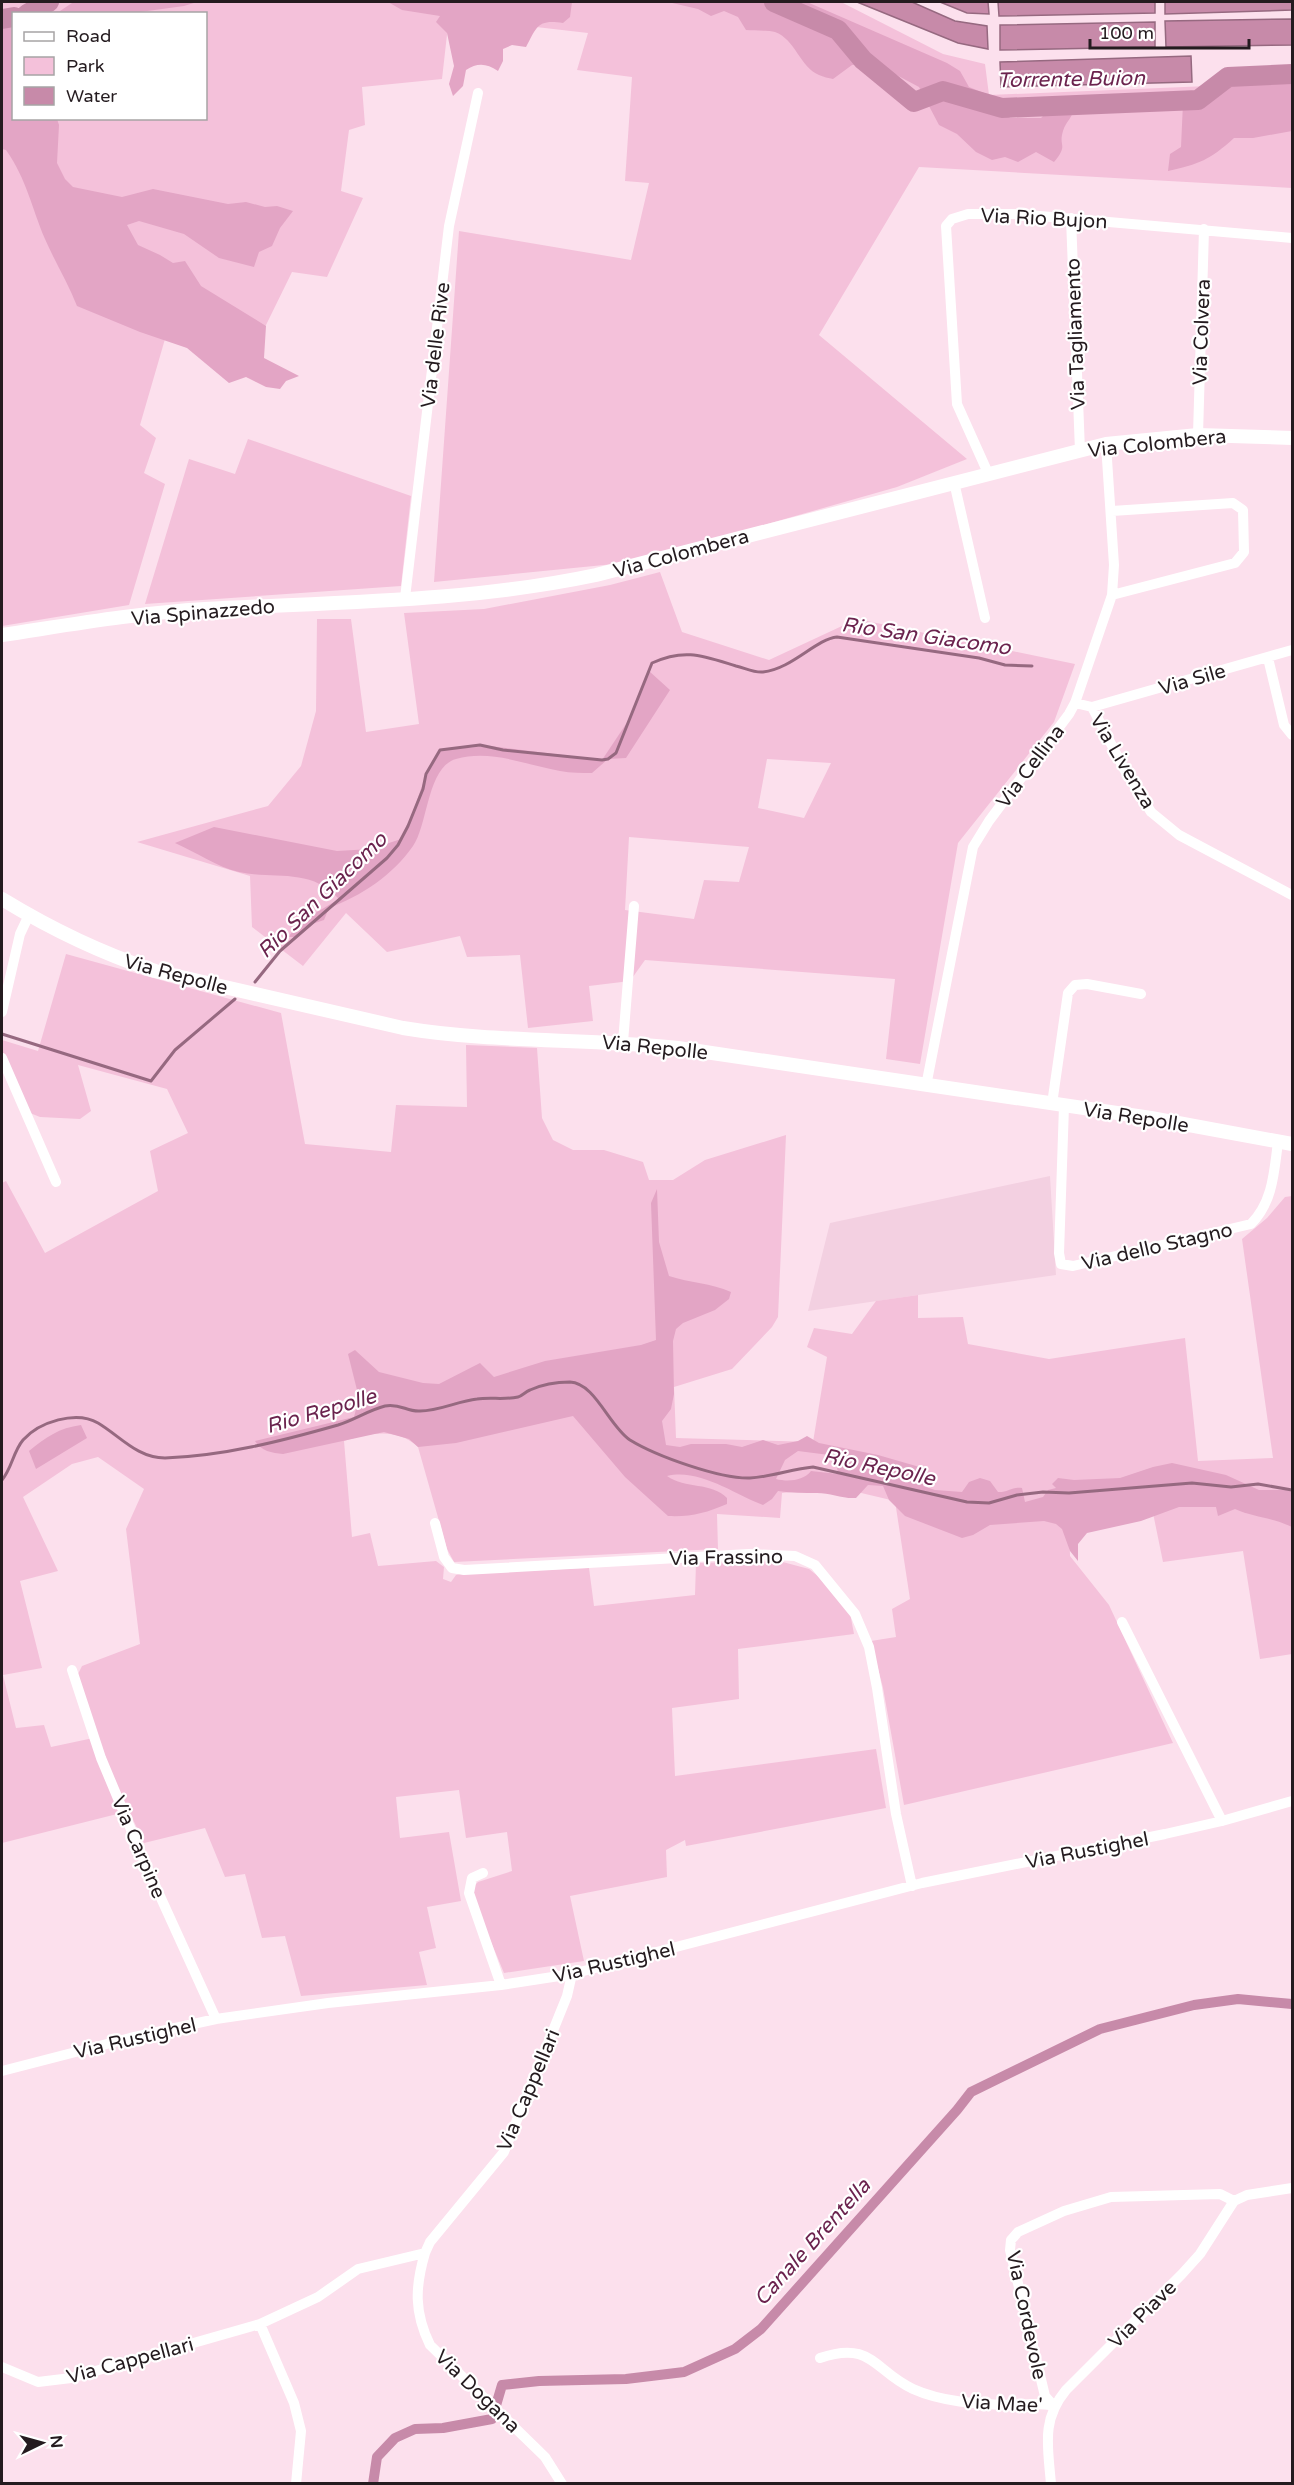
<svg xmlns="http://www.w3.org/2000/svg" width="1294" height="2485" viewBox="0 0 1294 2485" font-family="'Varela Round',sans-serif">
<rect width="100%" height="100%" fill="#fce0ed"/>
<!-- built -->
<path fill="#f3d0e1" d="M 1050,1176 L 1056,1275 L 808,1311 L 830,1223 Z"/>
<!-- green -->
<path fill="#f4c1da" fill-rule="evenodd" d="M 2,2 L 841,2 L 943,54 L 985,64 L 989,95 L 1208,86 L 1225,72 L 1292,67 L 1292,188 L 919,167 L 819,335 L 967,459 L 897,487 L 634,562 L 434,582 L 459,231 L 631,260 L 649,183 L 625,181 L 632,77 L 577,70 L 588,33 L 449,17 L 442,79 L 362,87 L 365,125 L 349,130 L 341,191 L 363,198 L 327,277 L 292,272 L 244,370 L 165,339 L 140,425 L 156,438 L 144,473 L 165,484 L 129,605 L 2,626 ZM 14,14 L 206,14 L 206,118 L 14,118 Z
M 248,439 L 411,496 L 401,586 L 145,604 L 189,459 L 235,474 Z
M 660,572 L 682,632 L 769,660 L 857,619 L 1075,664 L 1054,722 L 958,843 L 920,1064 L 886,1059 L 895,979 L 645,960 L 630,981 L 589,986 L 593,1021 L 528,1028 L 520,955 L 467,957 L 460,936 L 387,952 L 346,913 L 303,966 L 252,927 L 250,876 L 137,842 L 268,806 L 301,766 L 316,711 L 317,619 L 351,619 L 366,732 L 419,724 L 404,613 L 484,609 L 610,585 ZM 767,759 L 831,763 L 804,818 L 758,808 ZM 629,837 L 749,847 L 739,882 L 704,880 L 694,919 L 625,910 Z
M 66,954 L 281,1013 L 305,1144 L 391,1152 L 396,1105 L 467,1107 L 466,1045 L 537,1048 L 542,1118 L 553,1140 L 573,1150 L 604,1150 L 643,1162 L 649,1180 L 673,1180 L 705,1160 L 786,1135 L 778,1317 L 772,1327 L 732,1369 L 674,1387 L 676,1438 L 813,1442 L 827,1357 L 807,1347 L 814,1328 L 852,1334 L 876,1301 L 918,1295 L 918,1318 L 963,1317 L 968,1344 L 1049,1359 L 1185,1338 L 1198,1461 L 1273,1458 L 1242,1239 L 1267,1218 L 1285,1197 L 1292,1196 L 1292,1654 L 1260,1659 L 1243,1551 L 1163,1562 L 1153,1513 L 1069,1518 L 1070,1556 L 1109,1605 L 1173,1743 L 904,1805 L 883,1688 L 871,1641 L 896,1637 L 892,1609 L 910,1599 L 895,1501 L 836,1487 L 782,1493 L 780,1518 L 717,1514 L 718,1549 L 454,1562 L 447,1549 L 418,1447 C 397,1427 369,1433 344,1441 L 352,1537 L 370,1533 L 378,1566 L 436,1561 L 444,1567 L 443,1579 L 451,1582 L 456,1575 L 464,1573 L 589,1568 L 594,1606 L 695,1595 L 696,1563 L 779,1561 L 809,1569 L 819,1577 L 850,1613 L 854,1634 L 738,1649 L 739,1699 L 672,1708 L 675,1776 L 876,1749 L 886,1808 L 686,1846 L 685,1840 L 666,1850 L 667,1877 L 570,1896 L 584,1961 L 504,1973 L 476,1906 L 473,1887 L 478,1882 L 512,1871 L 507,1832 L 466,1838 L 459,1790 L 396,1797 L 400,1838 L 449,1832 L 461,1901 L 427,1907 L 436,1948 L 419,1952 L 427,1985 L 301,1996 L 285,1936 L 262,1938 L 245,1874 L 225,1877 L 205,1828 L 144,1843 L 129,1811 L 2,1843 L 2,1183 L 6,1181 L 45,1253 L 158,1191 L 150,1151 L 188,1133 L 167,1089 L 78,1065 L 91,1111 L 80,1119 L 40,1117 L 30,1113 L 4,1053 L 2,1054 L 2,1040 L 38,1051 ZM 98,1457 L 144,1489 L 126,1529 L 140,1644 L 82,1666 L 78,1674 L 98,1737 L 51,1747 L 44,1725 L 16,1728 L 3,1675 L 42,1668 L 20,1581 L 58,1571 L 23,1497 L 72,1464 Z"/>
<!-- forest -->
<path fill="#e3a5c5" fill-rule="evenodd" d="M 81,2 L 197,2 L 184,6 L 140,12 L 36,13 L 60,11 L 72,3 Z
M 388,2 L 572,2 L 570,17 L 563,23 C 537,19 537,27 526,47 L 512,45 L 503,49 L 503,61 L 498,71 C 486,63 477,63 466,70 L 463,86 L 453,96 L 449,84 L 454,66 L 447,33 L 436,22 L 440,16 L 402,10 Z
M 668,2 L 807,2 L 947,63 L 960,71 L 969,87 L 989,95 L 1010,118 L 1041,118 L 1053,106 L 1075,105 C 1073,118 1066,121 1063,131 C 1058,147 1069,144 1054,162 L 1036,152 L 1018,162 L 1005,157 L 992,160 L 976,152 L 957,134 L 939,125 L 919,87 L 874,63 L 852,65 L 833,79 C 829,78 823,77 819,75 C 800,67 795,39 775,32 C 770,30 754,31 746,30 L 738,17 L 724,11 L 711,16 L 698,9 Z
M 2,11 L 13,22 L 14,118 L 57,119 L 59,125 L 57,163 L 65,179 L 73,187 L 122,197 L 153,189 L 228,204 L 246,202 L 265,207 L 277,206 L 293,211 L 280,228 L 272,246 L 259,252 L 254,267 L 219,258 L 184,234 L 139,221 L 127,225 L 138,245 L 160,255 L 173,263 L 185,261 L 201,286 L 266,326 L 264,358 L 299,376 L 286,381 L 280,389 L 266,387 L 246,377 L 229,383 L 187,348 L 140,332 L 77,306 C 68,283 55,262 45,239 C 31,206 27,180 6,150 L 2,149 Z
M 1292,67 L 1292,131 L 1253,138 L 1234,138 C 1210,160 1199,164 1168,171 L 1170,154 L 1181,147 L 1183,103 L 1225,72 Z
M 649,671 L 670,690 L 626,758 L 608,759 L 592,773 C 582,773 571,773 560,771 C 526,765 491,749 456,759 C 427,767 428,825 413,846 C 393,875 361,896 329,908 L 324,920 L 312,924 L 296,937 L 288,937 L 302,921 L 339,899 C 310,867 275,880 239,872 C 217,867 196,852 175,843 L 214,827 L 337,851 L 371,849 L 401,839 C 417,810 421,776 440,750 L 490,746 L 602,760 L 630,718 Z
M 657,1189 L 659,1242 L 669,1276 C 690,1283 711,1283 731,1292 L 729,1299 L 715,1310 L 683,1323 L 676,1329 L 673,1341 L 674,1394 L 671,1409 L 662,1421 L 666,1445 L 680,1447 L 691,1444 L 726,1444 L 742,1447 L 763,1440 L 778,1445 L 798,1441 L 807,1436 L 819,1443 L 878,1455 L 923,1468 L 923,1486 L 935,1490 L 962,1492 L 969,1482 L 980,1478 L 990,1481 L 998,1492 C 1006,1493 1014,1486 1022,1488 L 1025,1502 L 1043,1497 L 1048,1490 L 1056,1488 L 1052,1484 L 1058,1478 L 1074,1480 L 1120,1478 L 1153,1467 L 1172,1463 L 1226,1475 L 1259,1490 L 1292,1490 L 1292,1527 C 1272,1517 1255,1518 1235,1509 L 1218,1516 L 1216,1507 L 1179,1507 L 1141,1521 L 1087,1533 L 1078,1544 L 1078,1561 L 1070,1551 L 1062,1529 L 1056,1524 L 1044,1521 L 990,1525 L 973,1535 L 962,1538 L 905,1516 L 889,1500 L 883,1486 L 868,1485 L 856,1498 C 843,1499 830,1493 817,1493 C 804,1493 792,1493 778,1491 L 772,1499 L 763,1505 C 734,1494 699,1468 667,1476 C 685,1489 712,1482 727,1498 L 727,1504 C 706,1513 691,1517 668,1516 L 625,1477 L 573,1416 L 456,1443 L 418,1447 L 409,1439 L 384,1432 L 283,1454 C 272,1453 261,1451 255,1441 L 354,1417 L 359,1398 L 348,1354 L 355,1350 L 379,1372 L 423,1383 L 439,1384 L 480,1363 L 494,1377 L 545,1361 L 641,1345 L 656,1340 L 651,1203 ZM 798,1451 L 837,1456 L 836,1462 L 838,1474 L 811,1471 C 803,1481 788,1482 776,1479 L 785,1460 Z
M 81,1425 L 87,1438 L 36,1469 L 29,1451 C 46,1437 59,1428 81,1425 Z"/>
<!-- water -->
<path fill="#c78aa9" stroke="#966980" stroke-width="1.5" d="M 857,2 L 912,2 L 955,21 L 987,26 L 988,49 L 958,43 Z
M 940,2 L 988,2 L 989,14 L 967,13 Z
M 998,2 L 1155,2 L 1155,13 L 999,16 Z
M 1165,2 L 1292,2 L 1292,10 L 1165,14 Z
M 1292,19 L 1292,45 L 1166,47 L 1165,21 Z
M 1155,22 L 1155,47 L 1000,50 L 1000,25 Z
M 1191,56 L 1192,82 L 1001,87 L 1000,62 Z"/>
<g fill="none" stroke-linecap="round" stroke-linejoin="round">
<!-- stream -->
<path stroke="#966980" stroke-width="3" d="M 255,982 L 280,951 L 387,858 L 398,845 L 408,826 L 423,789 L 426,774 L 440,750 L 480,745 L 503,750 L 602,760 L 608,759 L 616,753 L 652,663 C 685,648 703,656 736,666 C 745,668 754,673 763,672 C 792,669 816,639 837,637 L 979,658 L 1005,665 L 1032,666
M 2,1034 L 151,1081 L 175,1050 L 235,999
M 2,1480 C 12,1468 13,1452 23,1440 C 39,1422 76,1410 98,1423 C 120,1436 137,1458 165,1458 C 223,1456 282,1441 338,1425 C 354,1420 369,1410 385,1406 C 400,1403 407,1412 420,1411 C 439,1411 458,1401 477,1399 C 490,1397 505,1400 518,1397 C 522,1396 525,1392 530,1390 C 541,1385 557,1382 570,1382 C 595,1383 609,1426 630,1440 C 656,1456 720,1479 750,1478 C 771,1477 792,1469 813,1467 L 967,1502 L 989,1503 L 1017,1495 L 1043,1492 L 1069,1493 L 1192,1483 L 1231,1487 L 1258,1484 L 1292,1490"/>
<!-- canal -->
<path stroke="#c78aa9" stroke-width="10" d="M 373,2484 L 377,2457 L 395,2438 L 415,2429 L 443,2428 L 492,2419 L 502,2385 L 539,2381 L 626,2379 L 684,2372 L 735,2349 L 761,2329 L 957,2110 L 971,2092 L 1100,2029 L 1194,2005 L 1238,1999 L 1292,2004"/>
<!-- river -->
<path stroke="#c78aa9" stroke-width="20" d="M 774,2 L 838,30 L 863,60 L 914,102 L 943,91 L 1002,108 L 1198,100 L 1228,77 L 1292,74
M 27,14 L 49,2
M 2,19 L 14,17"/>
<!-- minor -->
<path stroke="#fff" stroke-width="10" d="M 1071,218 L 1080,451
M 1198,435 L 1204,229
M 988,473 L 957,404 L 946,226 L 952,219 L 968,214 L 1017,214 L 1292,238
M 954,482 L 985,618
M 1112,595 L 1235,563 L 1244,552 L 1243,510 L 1233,503 L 1112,511
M 405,598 L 449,226 L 478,93
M 1268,658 L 1284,725 L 1292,735
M 1075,703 L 1092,707 L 1124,769 L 1151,812 L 1179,835 L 1292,895
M 1092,707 L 1292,650
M 2,1012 L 20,934 L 29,915
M 623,1042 L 634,906
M 2,1058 L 56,1182
M 926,1086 L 973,847 L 989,821 L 1069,714 L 1075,703 L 1112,595 L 1114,565 L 1106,444
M 1052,1104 L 1068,993 L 1075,985 L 1087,984 L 1141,994
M 1064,1106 L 1059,1253 L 1061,1264 L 1073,1266 L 1251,1224 C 1273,1202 1274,1172 1278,1142
M 435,1523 L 444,1557 L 452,1568 L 464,1570 L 749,1554 L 795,1556 L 815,1565 L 855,1614 L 869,1647 L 877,1688 L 896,1814 L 912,1886
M 1122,1622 L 1222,1821
M 72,1670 L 101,1758 L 145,1863 L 216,2019
M 483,1873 L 472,1878 L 469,1893 L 501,1985
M 2,2071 L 130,2038 L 216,2019 L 328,2003 L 501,1985 L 572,1974 L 922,1883 L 1165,1834 L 1222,1821 L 1292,1801
M 425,2253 C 415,2287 414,2312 430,2345 L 545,2457 L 562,2484
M 260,2324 L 294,2403 L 301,2431 L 296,2484
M 820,2358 C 872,2340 874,2371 913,2389 C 942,2402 977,2404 1008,2405 C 1024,2405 1038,2402 1054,2406
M 2,2367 L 38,2382 L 71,2378 L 260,2324 L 318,2297 L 358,2269 L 425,2253 L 430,2242 L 504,2152 L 567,1996 L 572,1974
M 1054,2406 L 1045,2396 L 1010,2250 L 1011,2240 L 1018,2232 L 1064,2211 L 1111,2197 L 1220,2194 L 1234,2201
M 1051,2484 C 1048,2447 1041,2420 1066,2390 L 1182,2274 L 1200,2254 L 1234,2201 L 1247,2195 L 1292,2188"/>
<!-- tertiary -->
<path stroke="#fff" stroke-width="14" d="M 2,635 C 69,625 137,613 205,609 C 335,602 468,602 596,575 L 1106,444 L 1198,435 L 1292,438
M 2,899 C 51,929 101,953 155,971 L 403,1028 C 493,1043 587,1038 678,1048 L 1151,1118 L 1292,1144"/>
</g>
<g text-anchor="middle" stroke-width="4.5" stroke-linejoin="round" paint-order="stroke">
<!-- street labels -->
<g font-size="20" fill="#241b1f" stroke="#fff">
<text transform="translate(1044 218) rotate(3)" y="7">Via Rio Bujon</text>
<text transform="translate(1201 332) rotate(-88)" y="7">Via Colvera</text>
<text transform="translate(1075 334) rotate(-92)" y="7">Via Tagliamento</text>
<text transform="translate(435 345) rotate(-83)" y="7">Via delle Rive</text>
<text transform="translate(1157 443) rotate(-6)" y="7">Via Colombera</text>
<text transform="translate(681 553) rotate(-15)" y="7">Via Colombera</text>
<text transform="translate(203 612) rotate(-5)" y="7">Via Spinazzedo</text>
<text transform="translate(1192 679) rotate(-16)" y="7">Via Sile</text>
<text transform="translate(1123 761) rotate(59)" y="7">Via Livenza</text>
<text transform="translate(1030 766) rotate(-53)" y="7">Via Cellina</text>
<text transform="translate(176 974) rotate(15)" y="7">Via Repolle</text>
<text transform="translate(655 1047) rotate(6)" y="7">Via Repolle</text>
<text transform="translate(1136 1117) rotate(9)" y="7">Via Repolle</text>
<text transform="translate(1157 1246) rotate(-13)" y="7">Via dello Stagno</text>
<text transform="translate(726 1557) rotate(-1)" y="7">Via Frassino</text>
<text transform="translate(139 1847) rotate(67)" y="7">Via Carpine</text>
<text transform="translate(1087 1850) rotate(-11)" y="7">Via Rustighel</text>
<text transform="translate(614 1962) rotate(-13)" y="7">Via Rustighel</text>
<text transform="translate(135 2038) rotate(-13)" y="7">Via Rustighel</text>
<text transform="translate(528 2090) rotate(-67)" y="7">Via Cappellari</text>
<text transform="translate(1142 2314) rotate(-45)" y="7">Via Piave</text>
<text transform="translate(1027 2315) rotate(78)" y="7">Via Cordevole</text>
<text transform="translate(130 2360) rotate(-15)" y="7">Via Cappellari</text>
<text transform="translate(478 2391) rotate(44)" y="7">Via Dogana</text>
<text transform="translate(1002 2403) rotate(3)" y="7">Via Mae'</text>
</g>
<!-- water labels -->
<g font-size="21" font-style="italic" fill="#6b234e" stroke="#fff">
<text transform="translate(1071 79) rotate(-1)" y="7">Torrente Buion</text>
<text transform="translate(926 636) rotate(8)" y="7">Rio San Giacomo</text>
<text transform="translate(322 895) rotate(-44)" y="7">Rio San Giacomo</text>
<text transform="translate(321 1411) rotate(-16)" y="7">Rio Repolle</text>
<text transform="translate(879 1467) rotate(12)" y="7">Rio Repolle</text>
<text transform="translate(812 2242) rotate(-48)" y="7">Canale Brentella</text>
</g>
</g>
<!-- border -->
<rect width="1294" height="2485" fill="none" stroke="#241b1f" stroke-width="6"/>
<!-- legend -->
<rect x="12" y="12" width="195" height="108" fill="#ffffff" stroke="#a7a4a5" stroke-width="1.5"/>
<rect x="24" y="32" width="30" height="9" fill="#ffffff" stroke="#a7a4a5" stroke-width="1.5"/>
<text x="66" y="42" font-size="18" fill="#241b1f">Road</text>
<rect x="24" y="57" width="30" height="18" fill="#f4c1da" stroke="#a7a4a5" stroke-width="1.5"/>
<text x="66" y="72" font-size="18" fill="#241b1f">Park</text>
<rect x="24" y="87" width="30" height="18" fill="#c78aa9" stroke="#a7a4a5" stroke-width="1.5"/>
<text x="66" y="102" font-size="18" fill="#241b1f">Water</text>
<!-- north arrow -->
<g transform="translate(42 2443) rotate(85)" stroke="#ffffff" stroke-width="4.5" paint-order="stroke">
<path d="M0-4.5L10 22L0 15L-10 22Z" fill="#241b1f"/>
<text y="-9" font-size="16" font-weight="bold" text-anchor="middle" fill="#241b1f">N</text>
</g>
<!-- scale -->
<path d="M1090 39v9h159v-9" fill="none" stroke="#241b1f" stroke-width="3"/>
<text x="1099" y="39" font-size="18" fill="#241b1f" stroke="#ffffff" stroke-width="4.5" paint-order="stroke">100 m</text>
</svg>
